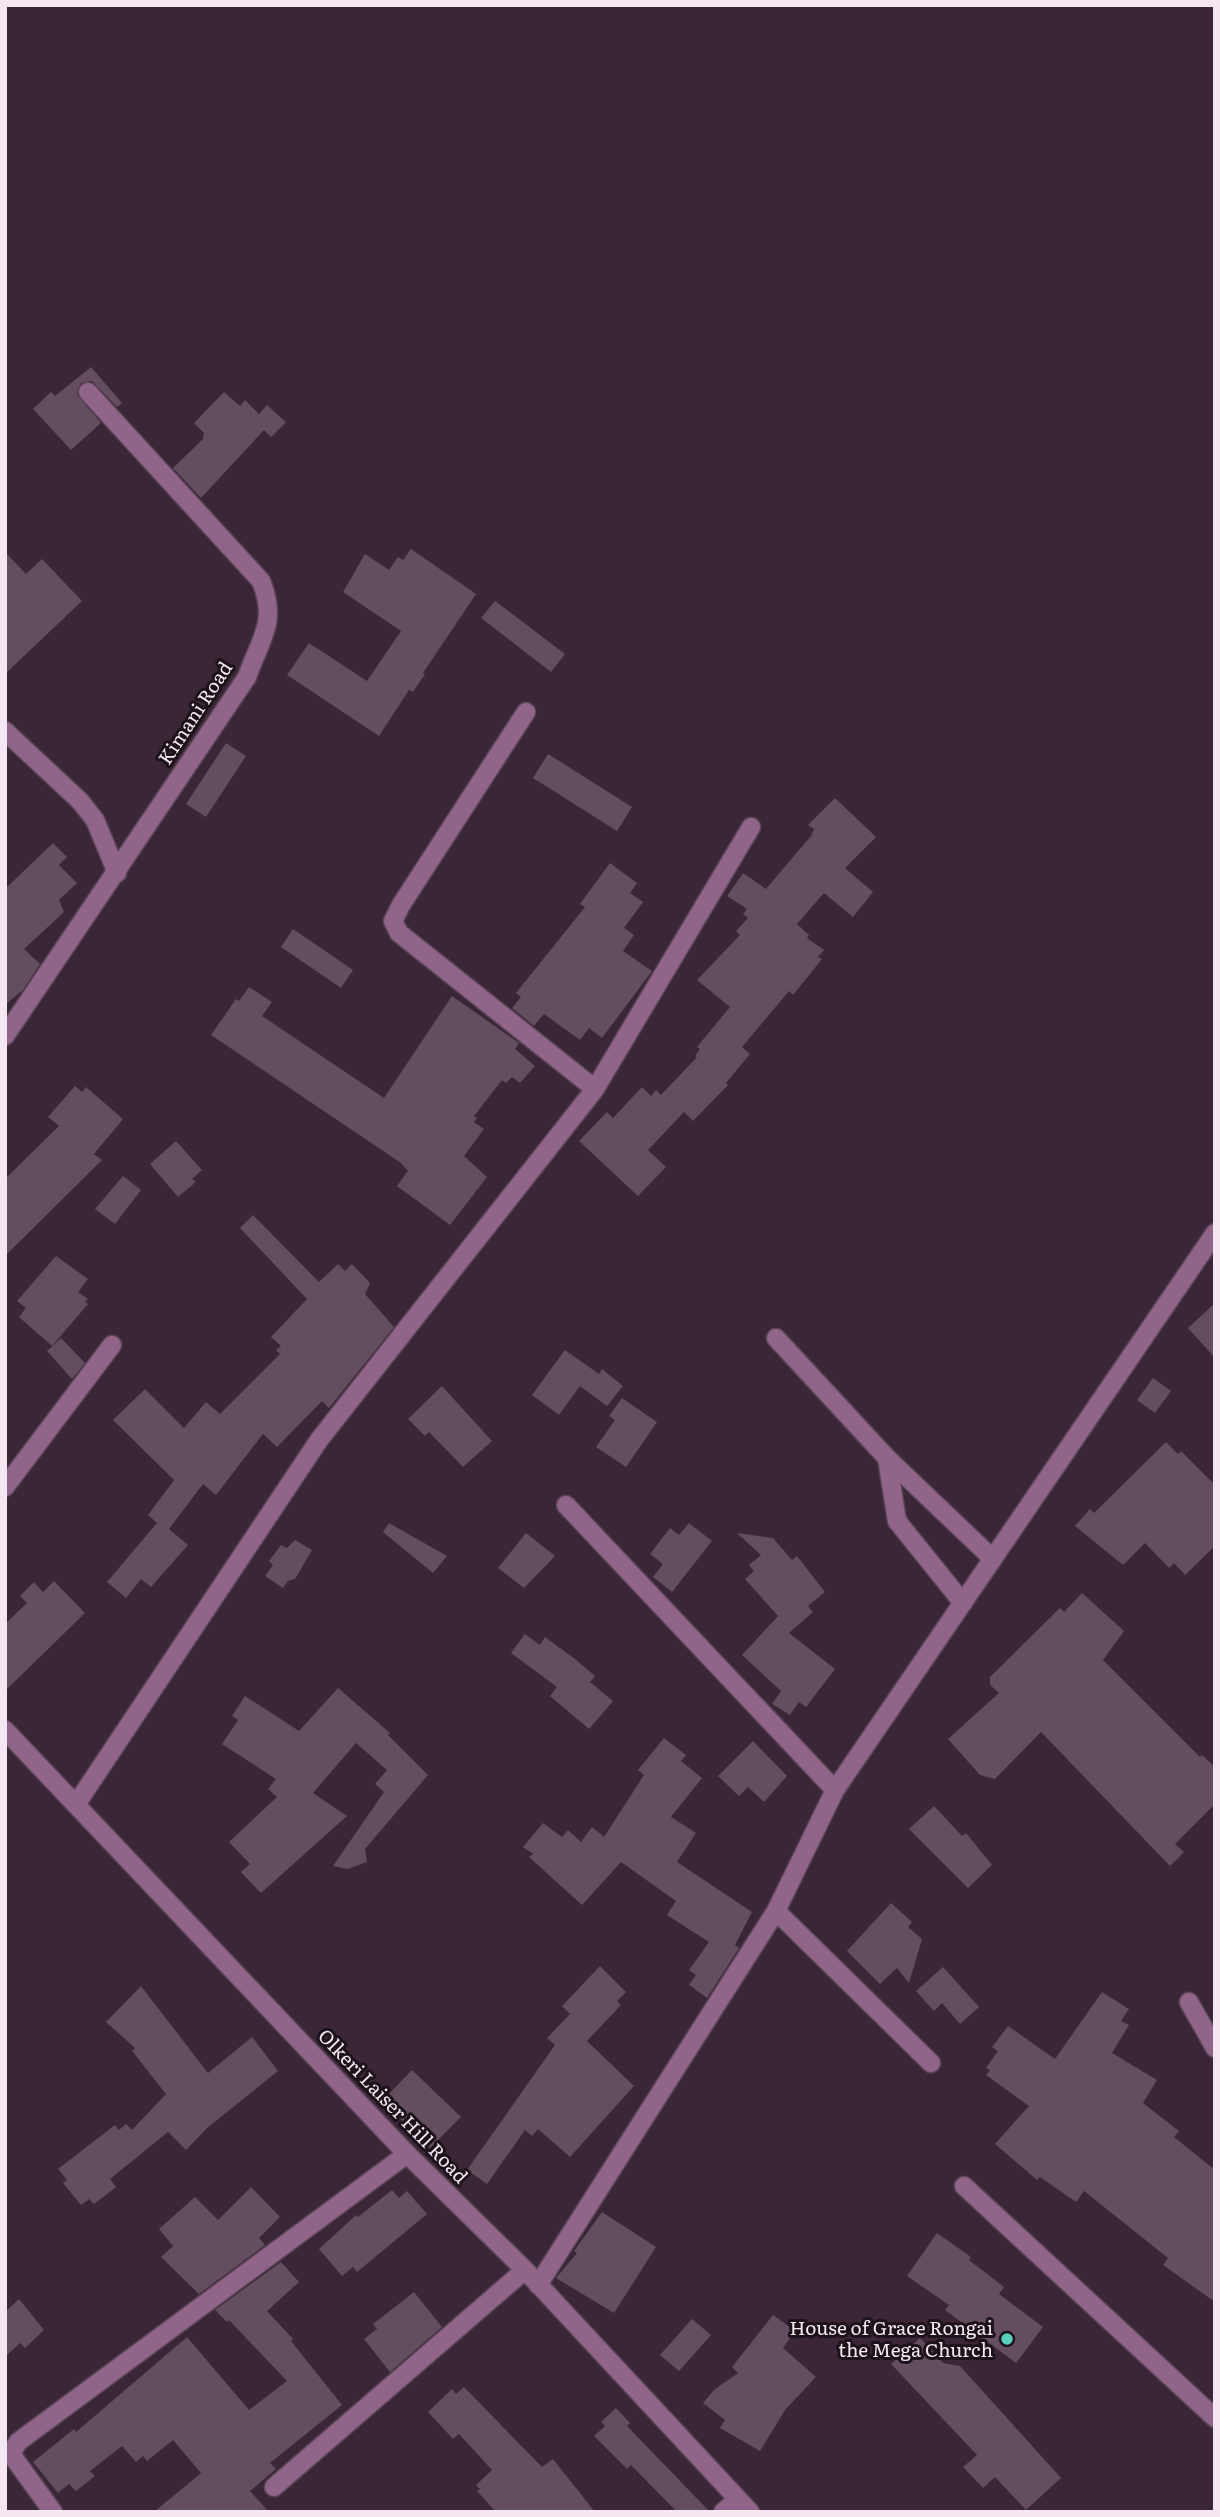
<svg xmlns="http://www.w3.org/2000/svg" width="1220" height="2517" viewBox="0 0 1220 2517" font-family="Literata,serif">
<rect width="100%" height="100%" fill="#3b2637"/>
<!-- building -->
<path fill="#634d5f" d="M 91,367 L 122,403 L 117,407 L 92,381 L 81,383 L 77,395 L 101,423 L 71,450 L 33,409 L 51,392 L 55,396 Z
M 224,392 L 240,406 L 245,400 L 259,414 L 267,405 L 286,422 L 271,437 L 264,430 L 201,498 L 173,468 L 203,439 L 204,433 L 194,423 Z
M 411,549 L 476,594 L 423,673 L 425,674 L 413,692 L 409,690 L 379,736 L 287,675 L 309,643 L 367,681 L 401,631 L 343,592 L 365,554 L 389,570 L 398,557 L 403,560 Z
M 5,552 L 26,574 L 42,559 L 82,601 L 5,674 Z
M 495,601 L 565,654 L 551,672 L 481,618 Z
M 226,743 L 246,756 L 206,817 L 186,804 Z
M 548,754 L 632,807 L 617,831 L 533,778 Z
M 835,798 L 876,837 L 845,868 L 873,892 L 853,917 L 824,893 L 797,924 L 809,935 L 807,938 L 824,950 L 818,957 L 822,959 L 793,995 L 789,991 L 742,1047 L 750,1054 L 726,1083 L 728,1085 L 693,1121 L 684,1112 L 648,1150 L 666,1167 L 638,1196 L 579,1141 L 607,1112 L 613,1118 L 642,1087 L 651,1096 L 656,1090 L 661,1095 L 697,1057 L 695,1056 L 700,1049 L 697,1047 L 730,1007 L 697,980 L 740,935 L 736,931 L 748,918 L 743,914 L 747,909 L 727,896 L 743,873 L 766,889 L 811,836 L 814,829 L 808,825 Z
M 53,843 L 67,857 L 59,865 L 77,883 L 59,900 L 64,912 L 24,949 L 40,964 L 23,990 L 5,1005 L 5,889 Z
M 610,863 L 637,883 L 630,893 L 643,902 L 624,928 L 634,935 L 623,951 L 652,971 L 602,1038 L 589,1028 L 580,1040 L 544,1014 L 534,1026 L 512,1008 L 521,997 L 516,993 L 585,907 L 580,904 Z
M 293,929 L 353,970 L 341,988 L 281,947 Z
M 249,987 L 272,1002 L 262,1016 L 384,1098 L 452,996 L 519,1043 L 515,1049 L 535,1066 L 520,1083 L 512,1077 L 506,1083 L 502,1080 L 474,1116 L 477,1118 L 474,1122 L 484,1129 L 464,1156 L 487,1177 L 450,1225 L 397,1186 L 408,1171 L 401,1163 L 211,1035 L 236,999 L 239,1001 Z
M 75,1086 L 82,1092 L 86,1087 L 123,1119 L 94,1154 L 102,1160 L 5,1256 L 5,1179 L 59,1126 L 48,1117 Z
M 176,1141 L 202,1170 L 192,1179 L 196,1182 L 178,1197 L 150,1164 Z
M 123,1176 L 141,1190 L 115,1224 L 95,1209 Z
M 253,1215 L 319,1282 L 338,1264 L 345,1271 L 352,1264 L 370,1283 L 365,1294 L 394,1327 L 329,1408 L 322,1401 L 277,1447 L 263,1434 L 216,1495 L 203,1484 L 169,1529 L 188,1545 L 151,1587 L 141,1579 L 126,1598 L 107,1582 L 157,1523 L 148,1515 L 174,1480 L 113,1420 L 145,1389 L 184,1428 L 206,1402 L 220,1414 L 280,1354 L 276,1350 L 281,1346 L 271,1337 L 307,1299 L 240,1228 Z
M 56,1256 L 88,1279 L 78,1292 L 88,1299 L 85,1302 L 88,1304 L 52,1346 L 19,1317 L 26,1308 L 17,1301 Z
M 1215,1303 L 1215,1358 L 1188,1328 Z
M 61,1338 L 85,1363 L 72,1379 L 47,1351 Z
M 565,1350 L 599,1374 L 602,1369 L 623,1386 L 607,1406 L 580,1386 L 559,1415 L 532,1395 Z
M 1153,1378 L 1171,1391 L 1155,1413 L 1137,1400 Z
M 442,1386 L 492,1441 L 463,1467 L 429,1432 L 425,1436 L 408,1419 Z
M 622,1398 L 657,1422 L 626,1467 L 596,1447 L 615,1420 L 609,1416 Z
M 1166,1442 L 1178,1454 L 1181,1451 L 1215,1485 L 1215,1546 L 1185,1575 L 1174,1563 L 1169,1568 L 1145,1543 L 1123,1565 L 1075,1526 L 1090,1509 L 1094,1513 Z
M 389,1523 L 447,1556 L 433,1573 L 383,1532 Z
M 689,1523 L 712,1541 L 672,1592 L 653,1577 L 663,1564 L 650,1554 L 670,1528 L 679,1535 Z
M 526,1533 L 555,1556 L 524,1588 L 498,1568 Z
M 737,1533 L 773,1538 L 792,1560 L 797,1556 L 825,1592 L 808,1606 L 813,1612 L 789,1633 L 835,1669 L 806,1707 L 799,1702 L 790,1715 L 772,1704 L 781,1691 L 742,1655 L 778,1616 L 745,1579 L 754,1571 L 749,1565 L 761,1555 Z
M 295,1540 L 312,1550 L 295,1579 L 288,1581 L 283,1588 L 265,1576 L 273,1565 L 269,1561 L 281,1545 L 287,1548 Z
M 54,1581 L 85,1613 L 5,1691 L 5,1624 L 27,1603 L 20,1596 L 34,1582 L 43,1592 Z
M 1082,1593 L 1124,1631 L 1103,1660 L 1200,1757 L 1202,1755 L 1215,1767 L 1215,1804 L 1175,1844 L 1184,1852 L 1170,1866 L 1041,1732 L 995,1779 L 980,1775 L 948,1739 L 999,1693 L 990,1685 L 990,1677 L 1060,1608 L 1064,1612 Z
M 525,1634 L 540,1645 L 545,1637 L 575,1659 L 595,1676 L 590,1682 L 613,1701 L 589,1729 L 550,1696 L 557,1687 L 511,1653 Z
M 338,1688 L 390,1733 L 388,1735 L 428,1775 L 365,1849 L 367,1862 L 348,1869 L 333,1866 L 384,1792 L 375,1784 L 387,1770 L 356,1743 L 313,1793 L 347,1816 L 261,1893 L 241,1872 L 250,1864 L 229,1842 L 277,1797 L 268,1789 L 276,1779 L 222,1744 L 238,1720 L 232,1716 L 245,1696 L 299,1731 Z
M 664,1738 L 686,1755 L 681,1761 L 702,1778 L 671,1817 L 696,1833 L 677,1862 L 752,1912 L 735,1945 L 739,1948 L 707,1998 L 689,1985 L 696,1975 L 689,1970 L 709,1942 L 667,1915 L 676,1901 L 621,1862 L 582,1905 L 529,1857 L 533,1854 L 523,1847 L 543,1823 L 562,1837 L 568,1830 L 581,1842 L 592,1827 L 604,1837 L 644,1775 L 638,1770 Z
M 753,1741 L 787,1776 L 764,1802 L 748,1787 L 739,1796 L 718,1776 Z
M 934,1806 L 962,1836 L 966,1833 L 992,1865 L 968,1888 L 909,1829 Z
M 891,1903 L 912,1922 L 908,1927 L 922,1939 L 909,1983 L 897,1968 L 880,1984 L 847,1951 Z
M 600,1966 L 626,1992 L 617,2001 L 621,2005 L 587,2041 L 634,2086 L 570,2157 L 538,2129 L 532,2136 L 525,2130 L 487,2184 L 467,2170 L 555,2045 L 547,2038 L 570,2014 L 562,2006 Z
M 943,1967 L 979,2007 L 960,2024 L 942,2003 L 934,2011 L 916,1991 Z
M 141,1986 L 208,2073 L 252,2037 L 278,2071 L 207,2128 L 186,2150 L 168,2132 L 110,2179 L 116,2187 L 94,2204 L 89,2199 L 81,2205 L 63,2183 L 67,2180 L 58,2169 L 115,2125 L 119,2130 L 126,2124 L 132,2130 L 166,2094 L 132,2051 L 135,2048 L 106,2022 Z
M 1102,1992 L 1129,2009 L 1121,2021 L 1129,2025 L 1112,2053 L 1157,2080 L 1143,2103 L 1179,2131 L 1174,2137 L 1215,2170 L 1215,2302 L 1163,2265 L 1168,2258 L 1084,2191 L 1076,2202 L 1040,2177 L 1037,2180 L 995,2144 L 1029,2106 L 986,2075 L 990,2070 L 986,2068 L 998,2051 L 992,2047 L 1008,2026 L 1055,2059 Z
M 412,2070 L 461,2117 L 430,2148 L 382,2101 Z
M 251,2187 L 280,2217 L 259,2238 L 265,2245 L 199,2294 L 161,2257 L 173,2246 L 159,2229 L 195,2197 L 218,2220 Z
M 392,2190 L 399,2198 L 407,2191 L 427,2214 L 357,2272 L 353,2267 L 342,2276 L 319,2249 L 356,2215 L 358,2217 Z
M 602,2212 L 656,2247 L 614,2313 L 556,2278 L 577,2253 L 574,2251 Z
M 937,2233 L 971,2257 L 969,2260 L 1004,2287 L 999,2294 L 1043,2327 L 1016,2363 L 945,2310 L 949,2305 L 907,2276 Z
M 281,2262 L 299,2282 L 267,2311 L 293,2339 L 291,2341 L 342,2405 L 270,2463 L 276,2469 L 250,2491 L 269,2512 L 154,2512 L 201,2473 L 173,2440 L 147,2461 L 143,2456 L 136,2462 L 122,2446 L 90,2471 L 95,2476 L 76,2491 L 69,2484 L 58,2493 L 33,2462 L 74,2429 L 76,2432 L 187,2337 L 249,2410 L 287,2381 L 229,2320 L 227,2322 L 215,2310 Z
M 414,2292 L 442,2327 L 390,2372 L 364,2339 L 377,2329 L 373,2324 Z
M 19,2299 L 44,2330 L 25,2348 L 20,2343 L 5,2357 L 5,2312 Z
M 773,2315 L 795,2331 L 783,2348 L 816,2377 L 785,2410 L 760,2451 L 720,2428 L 725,2420 L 703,2403 L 714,2390 L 738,2373 L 732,2367 Z
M 692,2319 L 711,2335 L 679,2371 L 660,2355 Z
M 920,2338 L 943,2363 L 960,2366 L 1061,2478 L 1026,2510 L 995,2477 L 983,2488 L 963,2467 L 977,2455 L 891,2364 Z
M 464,2387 L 542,2467 L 553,2459 L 595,2512 L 496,2512 L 477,2491 L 480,2489 L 476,2485 L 492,2470 L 459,2434 L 453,2439 L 428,2412 L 452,2389 L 456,2394 Z
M 616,2408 L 630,2423 L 627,2426 L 710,2512 L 677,2512 L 631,2465 L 627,2469 L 594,2436 L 605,2426 L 601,2422 Z"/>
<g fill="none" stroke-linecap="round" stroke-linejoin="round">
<defs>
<path id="minor" d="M 526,712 L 401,905 L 393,921 L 399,933 L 595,1089
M 5,731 L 80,801 L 95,820 L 117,873
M 5,1036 L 247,677 C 260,639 278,623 261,581 L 88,392
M 776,1338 L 887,1458 L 897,1521 L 963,1603
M 887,1458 L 993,1559
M 5,1487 L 112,1345
M 566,1505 L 835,1790
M 5,1730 L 407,2154 L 525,2270 L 750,2512
M 77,1803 L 319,1440 L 595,1089 L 751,827
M 776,1911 L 931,2063
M 1189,2002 L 1215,2048
M 964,2186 L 1215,2418
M 538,2285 L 776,1911 L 835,1790 L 1215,1233
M 274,2487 L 525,2270
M 53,2512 L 11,2454 L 18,2442 L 407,2154
M 723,2512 L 738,2499"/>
</defs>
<!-- minor casing -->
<use href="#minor" stroke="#594555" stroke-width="21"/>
<!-- minor -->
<use href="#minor" stroke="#91658a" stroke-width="18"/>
</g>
<!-- markers -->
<circle fill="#5acebd" stroke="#1c131a" stroke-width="2.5" cx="1007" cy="2339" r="7"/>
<g text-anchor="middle" stroke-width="6" stroke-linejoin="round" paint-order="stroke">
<!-- street labels -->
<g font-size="19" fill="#f5e7f2" stroke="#1c131a">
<text transform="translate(195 713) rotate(-57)" y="7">Kimani Road</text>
<text transform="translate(393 2106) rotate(46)" y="7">Olkeri Laiser Hill Road</text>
</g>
<!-- poi labels -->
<g font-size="19" fill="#f5e7f2" stroke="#1c131a" text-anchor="end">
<text x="993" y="2335">House of Grace Rongai<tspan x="993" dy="22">the Mega Church</tspan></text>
</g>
</g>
<!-- border -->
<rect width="1220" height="2517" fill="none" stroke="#f5e7f2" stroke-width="14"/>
</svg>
